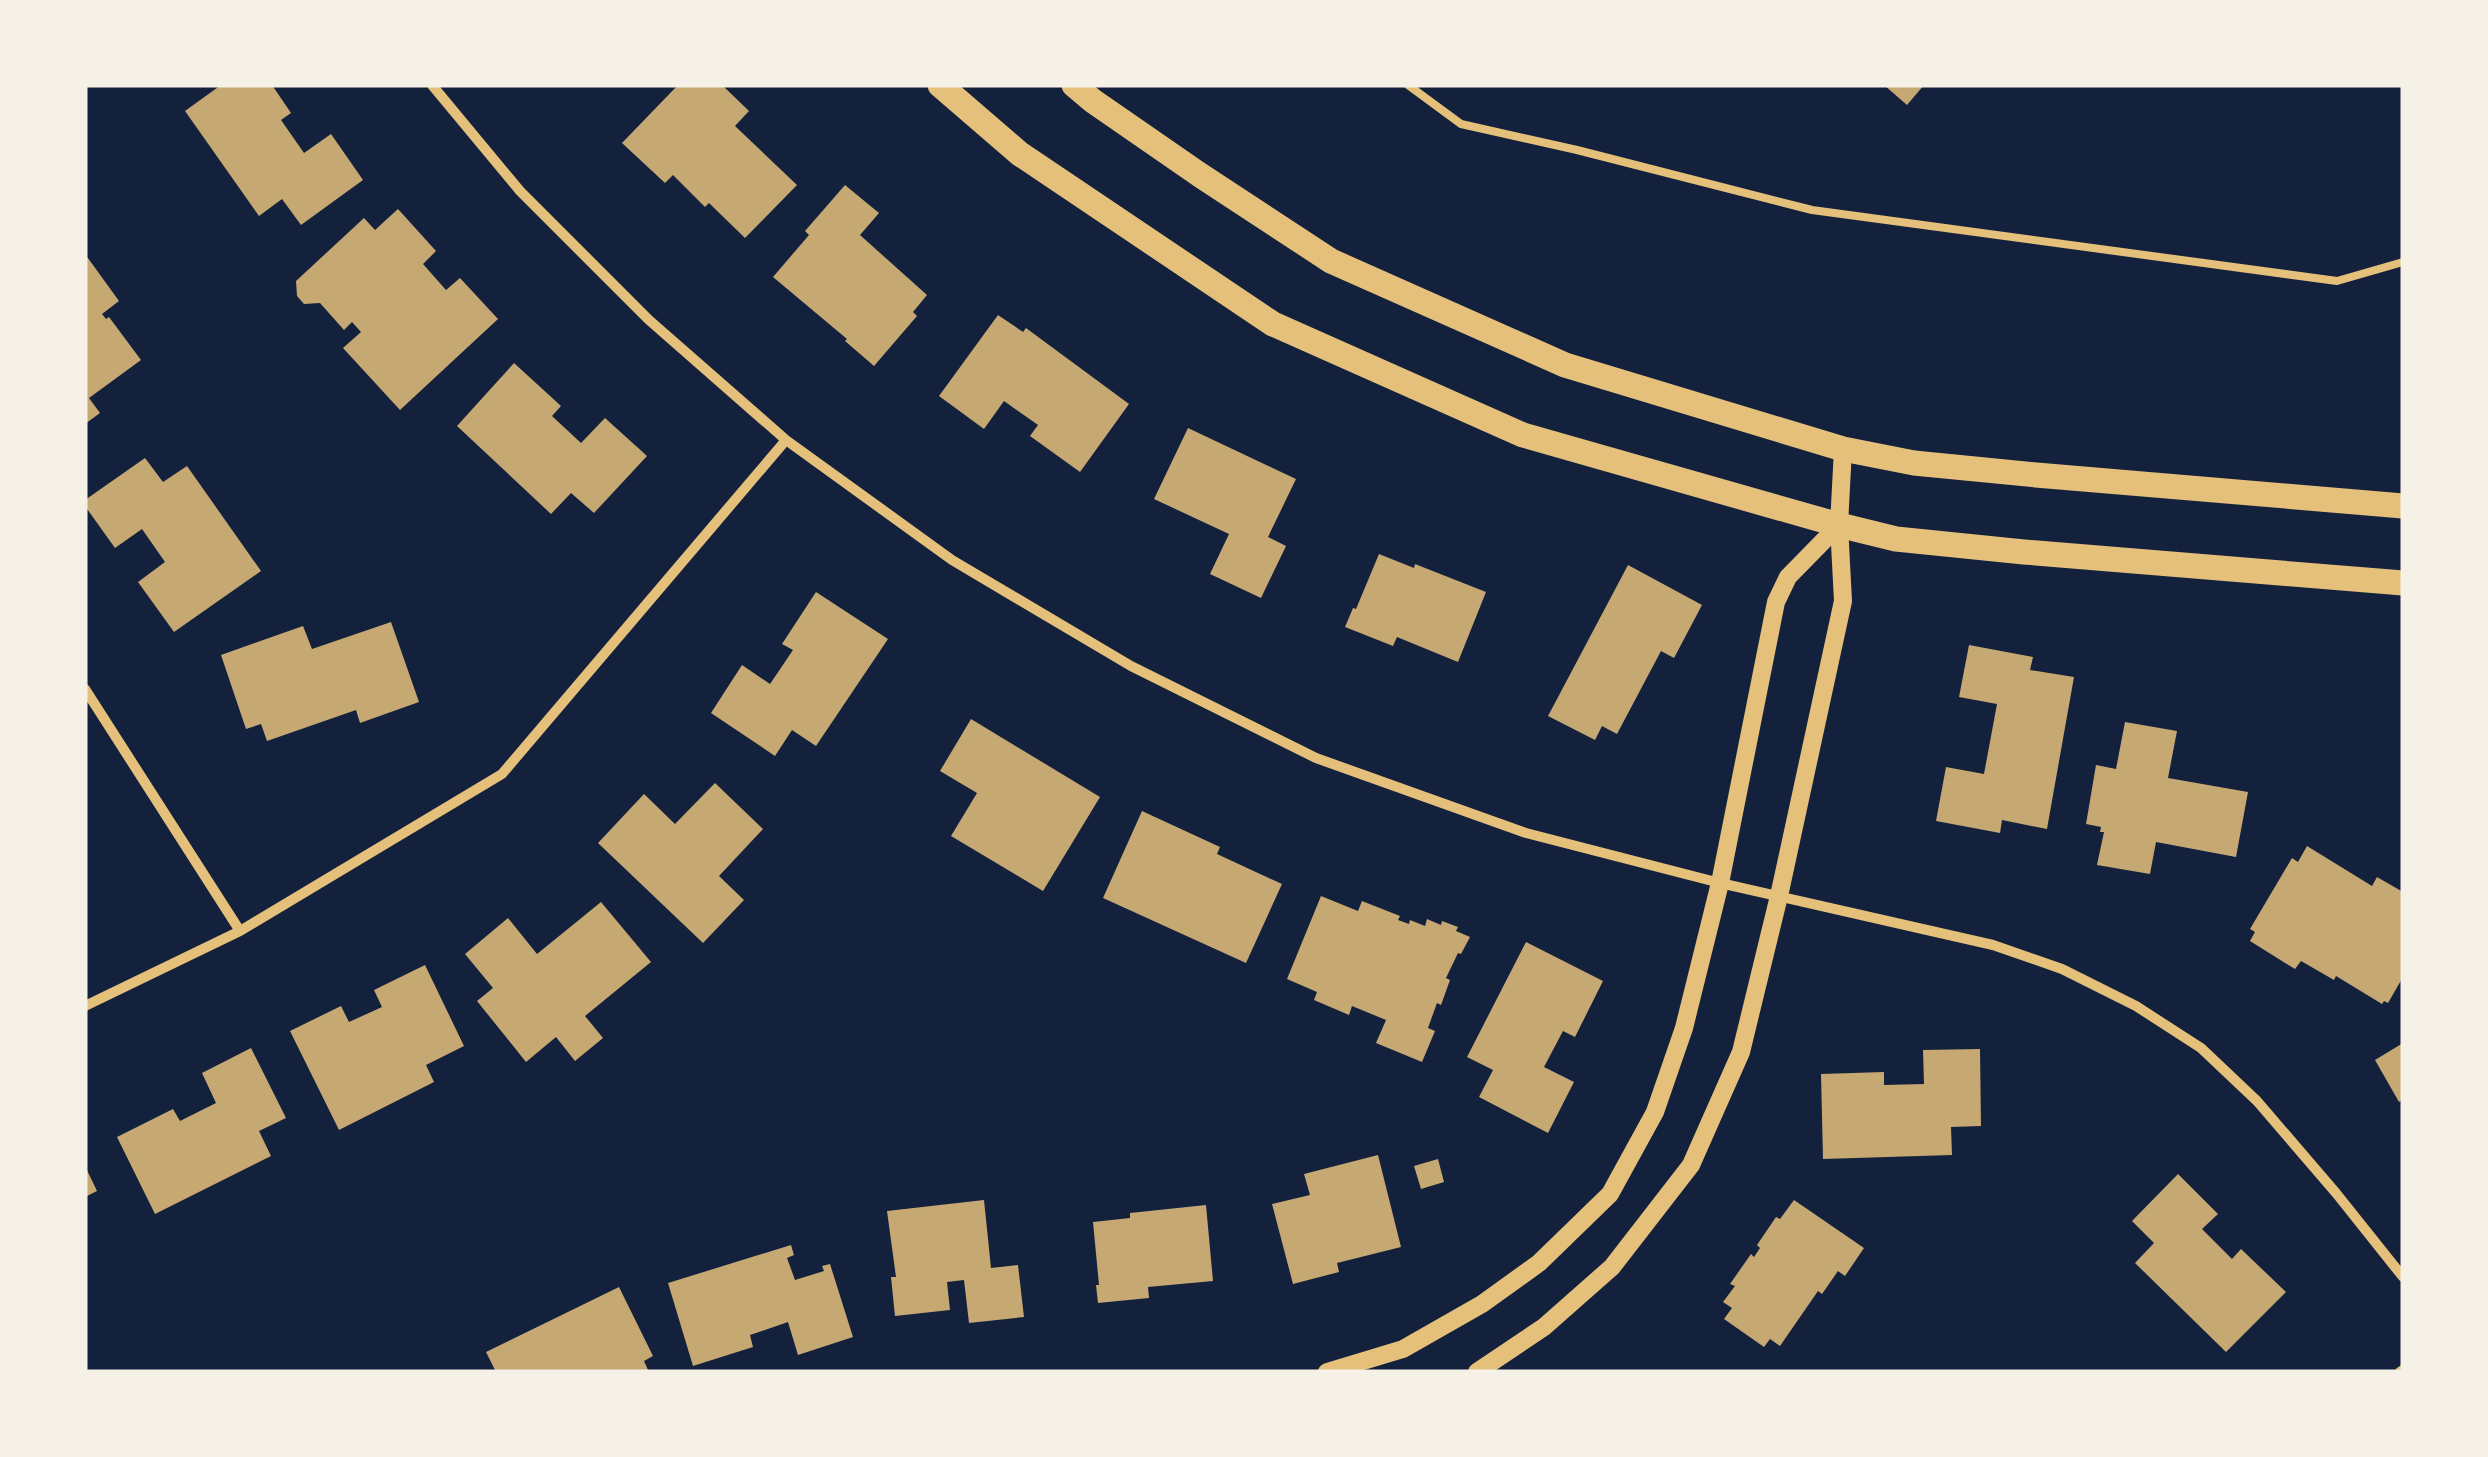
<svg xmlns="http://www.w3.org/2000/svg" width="2488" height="1457" viewBox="0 0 2488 1457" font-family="Montserrat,sans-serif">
<rect width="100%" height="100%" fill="#14213d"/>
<!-- building -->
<path fill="#c6a872" d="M 221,85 L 272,85 L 291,113 L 281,120 L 304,153 L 331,134 L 363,180 L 301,225 L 282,199 L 259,216 L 185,111 Z
M 678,85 L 722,85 L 749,111 L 735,126 L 797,185 L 745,238 L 709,203 L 705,207 L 673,175 L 665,183 L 622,143 Z
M 1884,85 L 1924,85 L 1907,105 Z
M 845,185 L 879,213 L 860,235 L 927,295 L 913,312 L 917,316 L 874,366 L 845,341 L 847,339 L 773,277 L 809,235 L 805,231 Z
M 398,209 L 436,251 L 423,264 L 446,290 L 460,278 L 498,319 L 400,410 L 343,348 L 361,332 L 352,322 L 344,330 L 320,303 L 304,304 L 297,296 L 296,281 L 364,218 L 375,230 Z
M 85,254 L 119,301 L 102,314 L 106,319 L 109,317 L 141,360 L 89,398 L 100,413 L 85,424 Z
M 998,315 L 1023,332 L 1026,328 L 1129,404 L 1080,472 L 1030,436 L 1038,425 L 1004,401 L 984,429 L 939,396 Z
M 514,363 L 561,406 L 552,416 L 581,443 L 605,418 L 647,456 L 594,513 L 571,493 L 551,514 L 457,426 Z
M 1188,428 L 1296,479 L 1268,537 L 1286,546 L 1261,598 L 1210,574 L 1229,534 L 1154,499 Z
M 145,458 L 163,482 L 187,466 L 261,571 L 174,632 L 138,582 L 165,562 L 142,529 L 115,548 L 85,506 L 85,500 Z
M 1379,554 L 1414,568 L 1415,564 L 1486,592 L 1458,662 L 1397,637 L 1393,646 L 1345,627 L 1353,608 L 1356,609 Z
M 1628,565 L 1702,605 L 1674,658 L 1661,651 L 1617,734 L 1602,726 L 1595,740 L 1548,716 Z
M 816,592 L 888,639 L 816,746 L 792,730 L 775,756 L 711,713 L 742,665 L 770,684 L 793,650 L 782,644 Z
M 391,622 L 419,702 L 360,723 L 356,710 L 267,741 L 261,724 L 246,729 L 221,655 L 303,626 L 312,649 Z
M 1969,645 L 2033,657 L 2030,670 L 2074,677 L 2047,829 L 2002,820 L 2000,833 L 1936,821 L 1946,767 L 1984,774 L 1997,704 L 1959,697 Z
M 971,719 L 1100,797 L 1043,891 L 951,836 L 977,793 L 940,771 Z
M 2125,722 L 2177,731 L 2168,778 L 2248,792 L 2236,857 L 2156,842 L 2150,874 L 2097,865 L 2104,832 L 2100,832 L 2101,827 L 2086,824 L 2096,765 L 2116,769 Z
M 715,783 L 763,829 L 719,876 L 744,900 L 703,943 L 598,843 L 644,794 L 675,824 Z
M 1142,811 L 1220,847 L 1217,854 L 1282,884 L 1246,963 L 1103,898 Z
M 2307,846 L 2372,886 L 2377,877 L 2403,892 L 2403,977 L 2388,1003 L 2384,1001 L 2382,1004 L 2336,976 L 2334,980 L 2301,961 L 2295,969 L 2250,941 L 2255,932 L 2250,929 L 2292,858 L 2298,862 Z
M 1321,896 L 1358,911 L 1362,901 L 1400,916 L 1398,920 L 1409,924 L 1410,920 L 1425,926 L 1427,919 L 1441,925 L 1442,921 L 1458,927 L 1456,931 L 1470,937 L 1461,954 L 1458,953 L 1446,978 L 1450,980 L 1441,1005 L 1437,1003 L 1428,1028 L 1435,1031 L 1422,1062 L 1376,1043 L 1386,1020 L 1352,1006 L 1349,1015 L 1314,1000 L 1317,992 L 1287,979 Z
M 601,902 L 651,962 L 585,1016 L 603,1038 L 575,1061 L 556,1037 L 526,1062 L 477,1001 L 493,988 L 465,954 L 508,918 L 537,954 Z
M 1526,942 L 1603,981 L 1575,1037 L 1563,1031 L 1544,1067 L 1574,1082 L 1548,1133 L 1479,1097 L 1493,1070 L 1467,1057 Z
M 425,965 L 464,1046 L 426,1065 L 434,1082 L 339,1130 L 290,1031 L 341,1006 L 349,1022 L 382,1007 L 374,990 Z
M 2403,1043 L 2403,1099 L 2399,1102 L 2375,1060 Z
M 251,1048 L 286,1118 L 259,1131 L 271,1156 L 155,1214 L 117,1137 L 173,1109 L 180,1121 L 216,1103 L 202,1073 Z
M 1980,1049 L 1981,1126 L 1951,1127 L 1952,1155 L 1823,1159 L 1821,1074 L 1884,1072 L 1884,1085 L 1924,1084 L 1923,1050 Z
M 1378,1155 L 1401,1247 L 1337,1263 L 1339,1272 L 1293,1284 L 1272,1204 L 1310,1195 L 1304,1174 Z
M 1438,1159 L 1444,1182 L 1421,1189 L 1414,1166 Z
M 85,1166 L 97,1191 L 85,1197 Z
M 2178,1174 L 2218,1214 L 2202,1229 L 2232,1259 L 2241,1249 L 2286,1292 L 2226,1352 L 2135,1263 L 2154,1243 L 2132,1221 Z
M 984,1200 L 991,1268 L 1018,1265 L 1024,1317 L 969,1323 L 964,1280 L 947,1282 L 950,1310 L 895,1316 L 891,1277 L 896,1277 L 887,1211 Z
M 1794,1200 L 1864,1248 L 1845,1276 L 1838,1271 L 1822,1294 L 1818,1291 L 1780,1346 L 1770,1339 L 1764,1347 L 1724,1319 L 1732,1308 L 1723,1302 L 1735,1286 L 1730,1284 L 1751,1254 L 1754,1257 L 1760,1248 L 1757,1245 L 1776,1217 L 1780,1219 Z
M 1206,1205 L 1213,1281 L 1148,1287 L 1149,1298 L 1098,1303 L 1096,1285 L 1099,1285 L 1093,1222 L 1130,1218 L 1130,1213 Z
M 791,1245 L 794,1255 L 787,1258 L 795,1280 L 824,1271 L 822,1266 L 830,1264 L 853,1337 L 798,1355 L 788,1322 L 750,1335 L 753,1347 L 693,1366 L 668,1283 Z
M 619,1287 L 653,1356 L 644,1361 L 649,1372 L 496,1372 L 486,1352 Z"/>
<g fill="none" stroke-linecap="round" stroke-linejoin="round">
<!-- service -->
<path stroke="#e5c07b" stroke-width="8" d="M 1408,85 L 1461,124 L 1577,150 L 1812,210 L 2337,281 L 2403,262"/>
<!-- minor -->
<path stroke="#e5c07b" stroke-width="10" d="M 432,85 L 520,191 L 649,320 L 786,440 L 952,560 L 1131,666 L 1316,758 L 1526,833 L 1720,883 L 1993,945 L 2062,969 L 2136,1006 L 2201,1048 L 2257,1101 L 2336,1193 L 2403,1277
M 85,689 L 240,931
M 85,1006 L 240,931 L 502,774 L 786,440
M 2400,1372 L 2403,1370"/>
<!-- tertiary -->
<path stroke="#e5c07b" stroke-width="18" d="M 1327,1372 L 1403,1349 L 1482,1304 L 1539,1263 L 1610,1194 L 1655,1112 L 1684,1028 L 1720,883 L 1776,602 L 1788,577 L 1839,525
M 1477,1372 L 1544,1327 L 1612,1267 L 1691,1165 L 1741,1052 L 1779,896 L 1843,601 L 1839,525 L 1843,449"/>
<!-- primary -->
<path stroke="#e5c07b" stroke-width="25" d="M 940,85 L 1020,154 L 1273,324 L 1523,435 L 1839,525 L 1896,539 L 2024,552 L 2403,583
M 1074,85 L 1093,101 L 1200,175 L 1331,261 L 1565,365 L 1843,449 L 1914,463 L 2036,475 L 2403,506"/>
</g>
<!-- border -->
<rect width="2488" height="1457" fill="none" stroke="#f6f1e7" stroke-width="175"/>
</svg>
